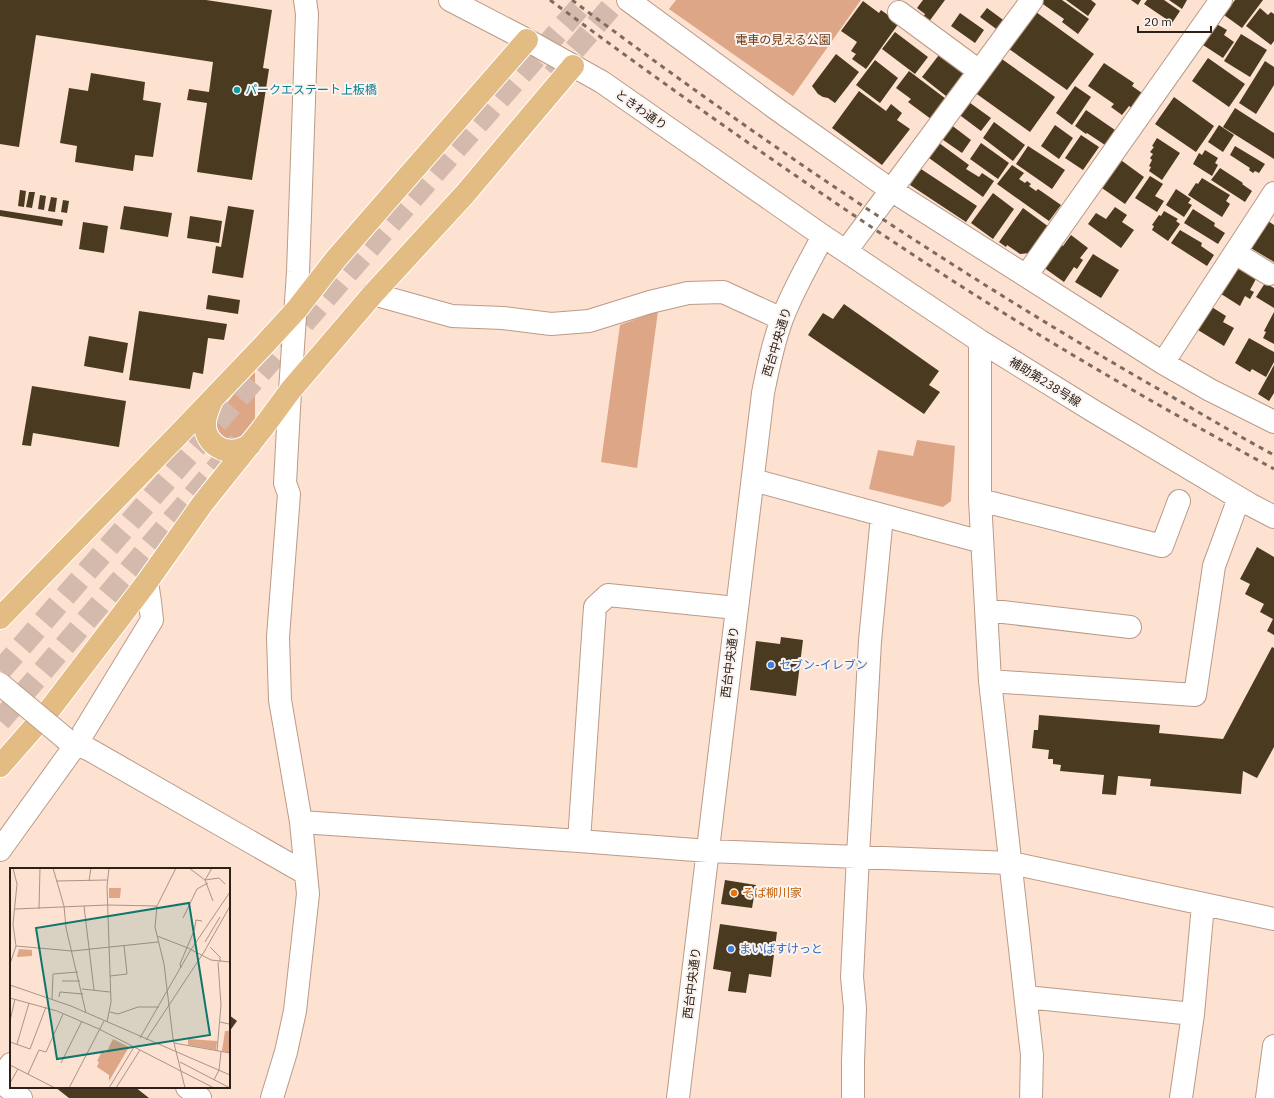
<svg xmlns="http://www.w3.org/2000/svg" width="1274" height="1098" viewBox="0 0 1274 1098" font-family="'IBM Plex Sans','Noto Sans JP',sans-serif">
<rect width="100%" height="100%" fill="#fde1d1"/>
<!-- green -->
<path fill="#dda686" d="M 676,0 L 861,0 L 793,96 L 669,9 Z
M 658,311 L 637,468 L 601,462 L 620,325 Z
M 255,367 L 255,420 L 239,439 L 232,440 L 227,439 L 219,433 L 217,428 L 217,416 Z
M 917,440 L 955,446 L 951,501 L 943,507 L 869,489 L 878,450 L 913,456 Z"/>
<!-- building -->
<path fill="#4a3a1f" d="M 0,0 L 206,0 L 272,10 L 263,68 L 269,69 L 252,180 L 197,172 L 207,103 L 187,100 L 189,89 L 209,92 L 213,62 L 36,35 L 19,147 L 0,144 Z
M 923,0 L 945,0 L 928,23 L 922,19 L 925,14 L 917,8 Z
M 1041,0 L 1062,0 L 1089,19 L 1078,34 L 1062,22 L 1064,19 L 1040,2 Z
M 1066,0 L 1091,0 L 1096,4 L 1088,16 Z
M 1131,0 L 1141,0 L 1138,5 Z
M 1147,0 L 1164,0 L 1180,11 L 1172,23 L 1144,4 Z
M 1169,0 L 1187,0 L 1182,9 Z
M 1235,0 L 1263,0 L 1242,28 L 1224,15 Z
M 863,1 L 879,13 L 881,10 L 899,23 L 866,69 L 852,59 L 856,54 L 851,51 L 857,42 L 841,31 Z
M 987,8 L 1006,22 L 999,31 L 980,17 Z
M 1260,8 L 1268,15 L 1271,12 L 1274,14 L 1274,41 L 1271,45 L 1246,26 Z
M 1036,12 L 1094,54 L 1067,90 L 1009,49 Z
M 960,13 L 984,30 L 975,43 L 951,26 Z
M 1213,22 L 1227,30 L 1224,35 L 1234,42 L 1223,58 L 1200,43 Z
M 895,32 L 928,57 L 915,74 L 882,49 Z
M 1241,34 L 1267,50 L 1250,77 L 1224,61 Z
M 942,51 L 967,69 L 946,96 L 922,77 Z
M 836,54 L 859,72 L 835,103 L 828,98 L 823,97 L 818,94 L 812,86 Z
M 999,57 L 1055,97 L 1030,132 L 974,92 Z
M 1208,58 L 1245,84 L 1229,107 L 1192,81 Z
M 875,60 L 898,78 L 880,103 L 856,85 Z
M 1265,61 L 1274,67 L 1274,85 L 1256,114 L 1239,103 Z
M 1104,63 L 1134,83 L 1132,86 L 1142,93 L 1132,108 L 1129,106 L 1122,115 L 1111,107 L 1114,104 L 1088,86 Z
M 909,71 L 950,102 L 935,122 L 908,102 L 911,99 L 896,88 Z
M 91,73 L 145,82 L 143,100 L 161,103 L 153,157 L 135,155 L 133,171 L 75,162 L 77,146 L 60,143 L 69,88 L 88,91 Z
M 1075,86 L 1091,97 L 1072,125 L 1056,113 Z
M 859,91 L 886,111 L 891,104 L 902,113 L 897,120 L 910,129 L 882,165 L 832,128 Z
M 1174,97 L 1214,126 L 1196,152 L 1155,124 Z
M 966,100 L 991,118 L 981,131 L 957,113 Z
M 1235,108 L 1274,133 L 1274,159 L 1223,127 Z
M 1086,110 L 1115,130 L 1105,145 L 1087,133 L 1086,134 L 1075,126 Z
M 946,121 L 971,140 L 962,153 L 936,135 Z
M 994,122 L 1025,145 L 1013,161 L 983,138 Z
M 1055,125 L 1073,138 L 1059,159 L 1041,146 Z
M 1219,125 L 1234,135 L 1223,152 L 1208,142 Z
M 1081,135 L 1099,147 L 1083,170 L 1065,158 Z
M 1157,138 L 1180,153 L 1162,180 L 1149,171 L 1151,167 L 1149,166 L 1152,160 L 1150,158 L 1153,154 L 1150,152 L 1154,147 L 1152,146 Z
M 939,143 L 969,165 L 966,169 L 979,177 L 982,173 L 994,181 L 983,197 L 929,158 Z
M 981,143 L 1009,163 L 998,179 L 970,159 Z
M 1028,146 L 1065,170 L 1052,189 L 1016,164 Z
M 1235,146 L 1265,164 L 1259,173 L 1255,171 L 1253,173 L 1249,170 L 1250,168 L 1230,155 Z
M 1205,150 L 1218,158 L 1215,163 L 1218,165 L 1212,176 L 1193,164 L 1199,153 L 1202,155 Z
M 1118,158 L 1144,177 L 1125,204 L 1099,186 Z
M 1012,165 L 1024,173 L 1019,179 L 1025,183 L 1027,181 L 1031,184 L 1029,186 L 1036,191 L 1038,189 L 1061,205 L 1049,221 L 997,184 Z
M 1220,168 L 1243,183 L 1242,184 L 1252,191 L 1245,202 L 1211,180 Z
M 921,169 L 977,206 L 966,222 L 910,185 Z
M 1150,176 L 1163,184 L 1155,196 L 1164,201 L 1157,212 L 1135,198 Z
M 1202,178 L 1230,195 L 1226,201 L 1230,204 L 1222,217 L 1188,195 L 1196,183 L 1198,184 Z
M 1176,189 L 1191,199 L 1188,203 L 1192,205 L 1184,217 L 1166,205 Z
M 20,190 L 26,191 L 24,207 L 18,206 Z
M 29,192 L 35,192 L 32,208 L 26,207 Z
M 993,193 L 1014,209 L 993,239 L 971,223 Z
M 40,195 L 46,196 L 44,210 L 38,209 Z
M 51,197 L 57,198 L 55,212 L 48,211 Z
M 63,200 L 69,201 L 67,213 L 61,212 Z
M 124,206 L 172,213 L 168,237 L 120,229 Z
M 228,206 L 254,210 L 243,278 L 212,273 L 216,246 L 221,247 Z
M 1115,207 L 1127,215 L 1122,222 L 1134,230 L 1121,248 L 1088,224 L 1096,213 L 1106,219 Z
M 1023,208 L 1049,227 L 1030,253 L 1020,254 L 1007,245 L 1006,247 L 999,242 Z
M 1193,209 L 1215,223 L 1214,226 L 1225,233 L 1218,244 L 1184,223 Z
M 0,210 L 63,220 L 62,226 L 0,216 Z
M 1164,211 L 1178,219 L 1176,221 L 1180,224 L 1168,241 L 1152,230 L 1154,226 L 1152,225 L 1159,215 L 1161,216 Z
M 190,216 L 222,221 L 219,243 L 187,238 Z
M 1265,219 L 1274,225 L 1274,262 L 1249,247 Z
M 83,222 L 108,226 L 104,253 L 79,249 Z
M 1180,230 L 1202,243 L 1201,246 L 1214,255 L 1207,266 L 1171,243 Z
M 1071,235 L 1088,248 L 1080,258 L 1083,260 L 1077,269 L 1074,267 L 1064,282 L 1043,267 L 1060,244 L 1063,246 Z
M 1093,254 L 1119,270 L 1101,298 L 1075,282 Z
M 1235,263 L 1257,277 L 1250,290 L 1254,292 L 1250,299 L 1245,296 L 1240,306 L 1218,292 Z
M 1265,283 L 1274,288 L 1274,308 L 1256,297 Z
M 208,295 L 240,300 L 238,314 L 206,309 Z
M 844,304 L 939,371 L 929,385 L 940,392 L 924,414 L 808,335 L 823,313 L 833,319 Z
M 1207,304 L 1226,316 L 1223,322 L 1234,328 L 1224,346 L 1193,327 Z
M 139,311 L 227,324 L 224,340 L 208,338 L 203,374 L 193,372 L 190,389 L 129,380 Z
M 1274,312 L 1274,344 L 1263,338 L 1266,332 L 1264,331 Z
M 89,336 L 128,343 L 123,373 L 84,366 Z
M 1249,338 L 1274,352 L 1274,362 L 1266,377 L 1252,369 L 1250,372 L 1235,363 Z
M 1274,365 L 1274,393 L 1269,401 L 1258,394 Z
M 32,386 L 126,401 L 119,447 L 33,433 L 31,446 L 22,445 Z
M 1257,547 L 1274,557 L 1274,635 L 1267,631 L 1273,619 L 1260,612 L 1264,604 L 1245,594 L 1250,584 L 1240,579 Z
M 781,637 L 803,640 L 796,696 L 750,690 L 756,641 L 780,644 Z
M 1272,647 L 1274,648 L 1274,747 L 1257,778 L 1243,771 L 1241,794 L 1150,786 L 1151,779 L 1118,776 L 1116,795 L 1102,794 L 1104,775 L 1060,771 L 1061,765 L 1053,764 L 1053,759 L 1048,759 L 1049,750 L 1032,748 L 1034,730 L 1038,730 L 1039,715 L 1160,725 L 1159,733 L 1223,739 Z
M 725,880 L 756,885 L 752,908 L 721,904 Z
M 720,924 L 777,932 L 771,977 L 749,974 L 746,993 L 728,991 L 731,972 L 713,969 Z
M 229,1015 L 237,1021 L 229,1032 Z
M 55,1087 L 135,1087 L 149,1098 L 69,1098 Z"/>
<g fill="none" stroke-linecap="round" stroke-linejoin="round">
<!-- major-tunnel -->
<path stroke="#d3baac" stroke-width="22" stroke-dasharray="22 11" stroke-linecap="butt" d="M 553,75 L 617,0
M 0,671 L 586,0
M 0,721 L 239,442"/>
<defs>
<path id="minor" d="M 450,0 L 527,40 L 602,82 L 823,236 L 980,341 L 1095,412 L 1251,505 L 1274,517
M 628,0 L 778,110 L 891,190 L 1163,363 L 1210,390 L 1274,422
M 899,12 L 979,71
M 846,251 L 1032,0
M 1235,253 L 1269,274
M 1026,276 L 1221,0
M 373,294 L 452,316 L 503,318 L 551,324 L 589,321 L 650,302 L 688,293 L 723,292 L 782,319
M 980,341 L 980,500 L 990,681 L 1027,1011 L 1032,1055 L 1031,1098
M 1163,363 L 1274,193
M 753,480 L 982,542
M 980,500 L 1162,546 L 1179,501
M 986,610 L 1130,627
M 990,681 L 1195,695 L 1214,566 L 1239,498
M 66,739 L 90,750 L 305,873
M 301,822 L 579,841 L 708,851 L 1011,863 L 1274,919
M 579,841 L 595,607 L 608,595 L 736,608
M 0,850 L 77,743 L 152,620 L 150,602 L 147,582
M 1026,997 L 1193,1014
M 0,1078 L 11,1064
M 0,1081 L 21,1098
M 187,1087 L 200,1098
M 272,1098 L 286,1052 L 295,1011 L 308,894 L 301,822 L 280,700 L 278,637 L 289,494 L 285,483 L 290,391 L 298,272 L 307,14 L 305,0
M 678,1098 L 763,393 C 768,368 773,343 782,319 C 793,290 809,263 823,236
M 853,1098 L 853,1061 L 855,1008 L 852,977 L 858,856 L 870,641 L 882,516
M 1181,1098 L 1193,1014 L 1203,905
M 1267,1098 L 1274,1046"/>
<path id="major" d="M 212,400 C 209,407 206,414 205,421 C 203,441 222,456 241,449 C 244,448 247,446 250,445
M 0,618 L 179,434 L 263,346 L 297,309 L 335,260 L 527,40
M 0,766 L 50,709 L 147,582 L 203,503 L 262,429 L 290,391 L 373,294 L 465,194 L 573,66"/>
</defs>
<!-- minor casing -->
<use href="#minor" stroke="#bb9b88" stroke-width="24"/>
<!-- major casing -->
<use href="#major" stroke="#fff" stroke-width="24"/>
<!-- minor -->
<use href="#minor" stroke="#fff" stroke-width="22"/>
<!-- major -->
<use href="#major" stroke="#e2bc82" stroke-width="22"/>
<!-- rail -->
<path stroke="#7e6b60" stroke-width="3" stroke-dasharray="5 5" stroke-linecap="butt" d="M 550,0 C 669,88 789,173 912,254 C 1029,332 1151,402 1274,469
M 572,0 C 756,138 947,267 1146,382 C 1189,406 1231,432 1274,455"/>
<defs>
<path id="minor-bridge" d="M 0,684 L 66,739"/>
</defs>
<!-- minor-bridge casing -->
<use href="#minor-bridge" stroke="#bb9b88" stroke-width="24" stroke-linecap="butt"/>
<!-- minor-bridge -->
<use href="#minor-bridge" stroke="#fff" stroke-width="22"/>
</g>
<!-- markers -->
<circle fill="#0f9aa8" stroke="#faf3ef" stroke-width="1.5" cx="237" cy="90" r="4"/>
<g fill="#3f7fe0" stroke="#faf3ef" stroke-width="1.5">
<circle cx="771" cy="665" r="4"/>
<circle cx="731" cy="949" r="4"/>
</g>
<circle fill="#e8710a" stroke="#faf3ef" stroke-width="1.5" cx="734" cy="893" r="4"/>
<g text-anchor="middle" stroke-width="4" stroke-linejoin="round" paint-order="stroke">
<!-- park labels -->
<g font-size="12" fill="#6e360f" stroke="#faf3ef">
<text x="783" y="44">電車の見える公園</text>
</g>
<!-- culture labels -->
<g font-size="12" fill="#0d838f" stroke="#faf3ef" text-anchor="start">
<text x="245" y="94">パークエステート上板橋</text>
</g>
<!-- street labels -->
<g font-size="12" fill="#2d2019" stroke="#faf3ef">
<text transform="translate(641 110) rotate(35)" y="4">ときわ通り</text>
<text transform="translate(777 342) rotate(-73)" y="4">西台中央通り</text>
<text transform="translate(1045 382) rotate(32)" y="4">補助第238号線</text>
<text transform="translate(730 662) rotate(-83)" y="4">西台中央通り</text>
<text transform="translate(692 983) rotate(-83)" y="4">西台中央通り</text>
</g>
<!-- shop labels -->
<g font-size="12" fill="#366cbe" stroke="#faf3ef" text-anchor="start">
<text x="779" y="669">セブン-イレブン</text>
<text x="739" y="953">まいばすけっと</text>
</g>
<!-- food labels -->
<g font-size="12" fill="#c56008" stroke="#faf3ef" text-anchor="start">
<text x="742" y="897">そば柳川家</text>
</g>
</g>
<!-- overview -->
<g transform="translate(10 868)">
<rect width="220" height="220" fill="#fde1d1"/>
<path d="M 99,20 L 111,20 L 110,30 L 99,30 ZM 9,81 L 22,82 L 22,88 L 7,89 ZM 220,158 L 220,185 L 212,183 L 215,163 L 219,163 ZM 103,171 L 119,179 L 99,213 L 99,207 L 87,199 L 89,194 L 87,193 L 92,183 L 96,185 ZM 178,171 L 207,173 L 206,182 L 178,177 Z" fill="#dda686"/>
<path fill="none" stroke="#aa9487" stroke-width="1" d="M 43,0 L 54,38 L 56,60 L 76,145M 166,0 L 147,38 L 145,59 L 154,96 L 163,171 L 175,220M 179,0 L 195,12 L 203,33M 195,12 L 209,10 L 215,16M 195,12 L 202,0M 46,13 L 97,12M 79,13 L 81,0M 74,38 L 84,122M 5,41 L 97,37 L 147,38M 29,41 L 30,0M 173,50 L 187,21 L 198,15M 147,68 L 178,80 L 201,92 L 220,94M 195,74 L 210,49M 6,78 L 62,83 L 148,74M 200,79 L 210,89 L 210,94M 0,96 L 6,78 L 3,56 L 7,16 L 3,0M 171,100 L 170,96 L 184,63 L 186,52 L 192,53M 100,108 L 117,106 L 114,77M 52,113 L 70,113M 0,117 L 61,138 L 220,207M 72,121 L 100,124M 49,129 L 50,124 L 73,126M 0,130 L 47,143 L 89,161 L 204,220M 42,131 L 43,106 L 68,104M 100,144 L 108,146 L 128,139 L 149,139M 0,153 L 5,131M 97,154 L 101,134 L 97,18 L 99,0M 210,154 L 219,156 L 220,153M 130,170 L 180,83 L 220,24M 136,172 L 194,84 L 220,38M 0,174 L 20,181 L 36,139M 164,175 L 220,185M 7,176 L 19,135M 207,183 L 211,137 L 208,94M 170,194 L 220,220M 51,195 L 72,153M 0,197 L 45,220M 18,206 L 29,182 L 36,184 L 53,146M 204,212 L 209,202 L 211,184M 0,215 L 8,201M 59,220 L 94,153M 99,220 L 124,179M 106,220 L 130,182"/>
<path fill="#0f766e" fill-opacity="0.15" stroke="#0f766e" stroke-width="2" d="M 179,35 L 200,167 L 47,191 L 26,60 Z"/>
<rect width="220" height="220" fill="none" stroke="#2d2019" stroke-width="2"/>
</g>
<!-- scale -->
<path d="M1138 26v6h73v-6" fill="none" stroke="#2d2019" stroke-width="2"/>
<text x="1144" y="26" font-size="12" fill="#2d2019" stroke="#faf3ef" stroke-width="3" paint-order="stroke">20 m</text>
</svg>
